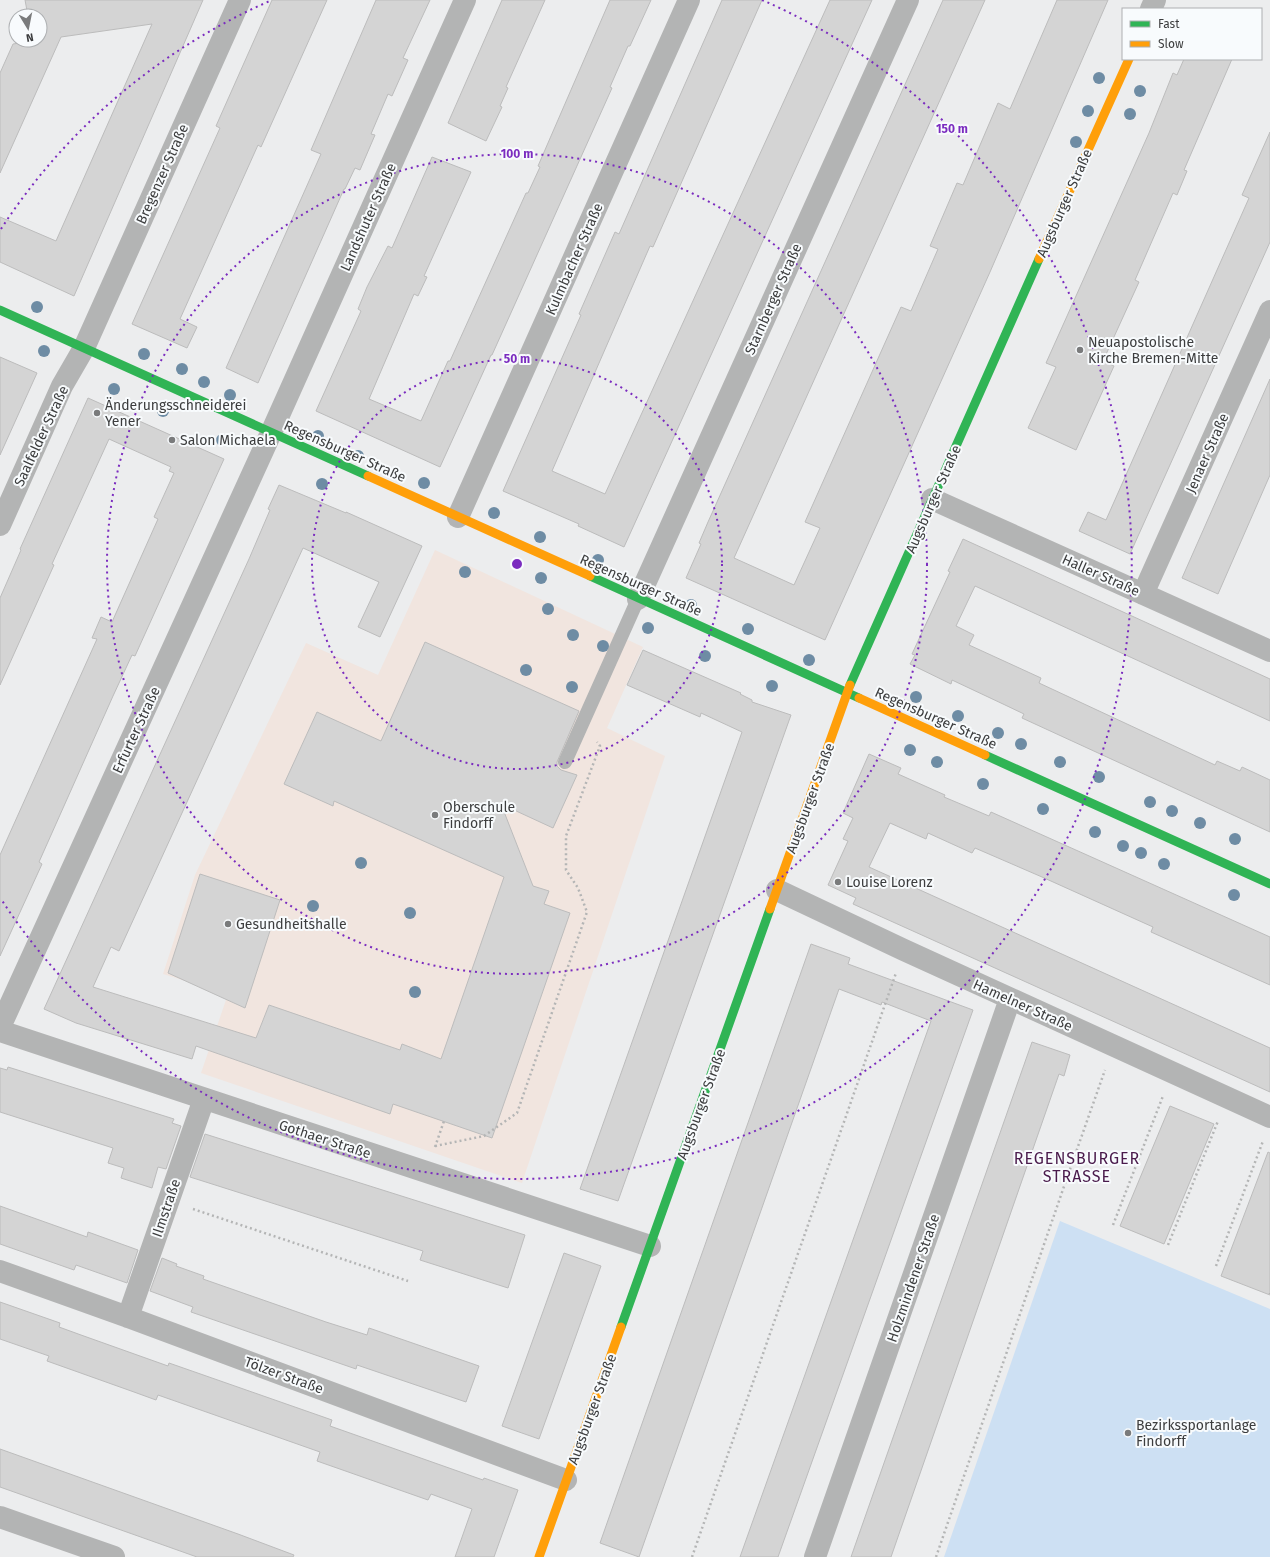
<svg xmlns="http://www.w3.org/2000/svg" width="1270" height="1557" viewBox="0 0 1270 1557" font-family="'Fira Sans',sans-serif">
<rect width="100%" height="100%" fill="#ecedee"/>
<!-- education -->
<path fill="#f1e5df" d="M 435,550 L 643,647 L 607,728 L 665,756 L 522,1183 L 201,1073 L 228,994 L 163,974 L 195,875 L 306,643 L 378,675 Z"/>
<!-- green -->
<path fill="#cde0f3" d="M 1060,1221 L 1270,1309 L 1270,1557 L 944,1557 Z"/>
<!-- building -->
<path fill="#d4d4d4" stroke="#bcbcbc" d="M 25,0 L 203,0 L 74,296 L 0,262 L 0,217 L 56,241 L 152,24 L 61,37 L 0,173 L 0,73 L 13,44 L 40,40 L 40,16 L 28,16 Z
M 272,0 L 327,0 L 261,147 L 258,145 L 180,319 L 197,327 L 187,348 L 132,324 L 220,128 L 216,126 Z
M 376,0 L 430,0 L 403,58 L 408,60 L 392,96 L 388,94 L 371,134 L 375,135 L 360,170 L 355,168 L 345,189 L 344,189 L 258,383 L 226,368 L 321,154 L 311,150 Z
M 502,0 L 545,0 L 506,87 L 508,88 L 500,106 L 502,107 L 486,141 L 448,123 Z
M 610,0 L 651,0 L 630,46 L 628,46 L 610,87 L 612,88 L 492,355 L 491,355 L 440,467 L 316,411 L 361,311 L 358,309 L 367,287 L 388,246 L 392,248 L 432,157 L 471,172 L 424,276 L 427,277 L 418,296 L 414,294 L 369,399 L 421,421 L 448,361 L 450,361 L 526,193 L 528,193 L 540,167 L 538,166 Z
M 722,0 L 762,0 L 653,247 L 650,246 L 552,471 L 605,494 L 830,0 L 872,0 L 624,547 L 578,526 L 579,524 L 503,491 L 581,315 L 579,314 L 615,232 L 619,234 Z
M 943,0 L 985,0 L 734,558 L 794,585 L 820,528 L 805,522 L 901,307 L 911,311 L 938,249 L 930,246 L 957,183 L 963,185 L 998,103 L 1010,109 L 1057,0 L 1108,0 L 990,272 L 825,640 L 686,578 L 701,544 L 699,543 L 708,522 Z
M 1184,59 L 1232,59 L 1184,170 L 1187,171 L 1177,195 L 1173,193 L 1135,280 L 1139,282 L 1103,361 L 1114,366 L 1076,450 L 1028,428 L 1056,367 L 1046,363 L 1149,133 L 1173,73 L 1177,75 Z
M 1270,132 L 1270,242 L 1130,554 L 1079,531 L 1088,512 L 1106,520 L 1249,198 L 1242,195 Z
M 0,357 L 37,373 L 0,455 Z
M 1270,379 L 1270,475 L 1218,594 L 1182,578 Z
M 88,398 L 224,459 L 135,656 L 132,655 L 113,696 L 39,862 L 42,864 L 0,956 L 0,855 L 97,639 L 92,638 L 101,617 L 112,622 L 158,519 L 154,517 L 174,473 L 169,471 L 171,467 L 109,439 L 52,564 L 54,565 L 0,685 L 0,598 L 21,550 L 20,549 Z
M 279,485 L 346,513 L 346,512 L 422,546 L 380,637 L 358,627 L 379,582 L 303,548 L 119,951 L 111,947 L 93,987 L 256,1038 L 269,1005 L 400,1050 L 402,1044 L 441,1059 L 504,877 L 334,801 L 333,806 L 284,784 L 317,712 L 381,741 L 425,642 L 579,711 L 557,762 L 557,766 L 561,770 L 577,775 L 553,828 L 501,804 L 533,886 L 549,891 L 544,904 L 570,913 L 492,1138 L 393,1104 L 390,1114 L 196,1046 L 192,1059 L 76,1023 L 44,1009 L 249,559 L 270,510 L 268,509 Z
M 963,539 L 1270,679 L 1270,721 L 975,586 L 956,626 L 974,635 L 969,645 L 1041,678 L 1039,683 L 1215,765 L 1217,761 L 1240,771 L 1242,767 L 1270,780 L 1270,832 L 1022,718 L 1024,714 L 1003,704 L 952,680 L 951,684 L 910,664 L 915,655 L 912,654 L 950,572 L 948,571 Z
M 643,650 L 741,693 L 740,694 L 752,700 L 752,702 L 791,715 L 618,1201 L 580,1189 L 742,732 L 701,713 L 700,717 L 627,685 Z
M 869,754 L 901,768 L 898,774 L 945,795 L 944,797 L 989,816 L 991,812 L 1270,937 L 1270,985 L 1151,932 L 1153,927 L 1042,877 L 975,848 L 972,853 L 928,833 L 926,839 L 890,823 L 869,867 L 1270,1048 L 1270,1092 L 853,904 L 856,898 L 828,885 L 848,841 L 843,839 L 853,818 L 843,813 Z
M 200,874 L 280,900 L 245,1008 L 168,973 Z
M 811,944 L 850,958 L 848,964 L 973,1010 L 778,1557 L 740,1557 L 931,1021 L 882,1002 L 881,1005 L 839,989 L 639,1557 L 600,1543 Z
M 1032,1042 L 1070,1055 L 1064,1076 L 1059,1074 L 891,1557 L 851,1557 Z
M 8,1067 L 174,1119 L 172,1123 L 181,1126 L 166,1169 L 158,1167 L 152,1188 L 121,1178 L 124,1168 L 108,1163 L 113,1148 L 0,1112 L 0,1068 L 7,1070 Z
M 1170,1106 L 1214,1124 L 1164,1244 L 1120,1226 Z
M 205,1134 L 525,1235 L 508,1288 L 420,1260 L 423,1251 L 190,1177 Z
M 1268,1152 L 1270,1153 L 1270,1295 L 1221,1276 Z
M 0,1206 L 87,1237 L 88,1232 L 138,1250 L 127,1283 L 76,1265 L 74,1270 L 0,1244 Z
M 564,1253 L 601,1266 L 539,1439 L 502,1426 Z
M 162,1258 L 177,1264 L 176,1266 L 204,1276 L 203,1279 L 326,1322 L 367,1335 L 369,1328 L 479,1366 L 466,1402 L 357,1365 L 356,1369 L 191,1312 L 193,1307 L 150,1291 Z
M 0,1302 L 60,1323 L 59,1327 L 81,1335 L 168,1366 L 169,1363 L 332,1420 L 330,1426 L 483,1480 L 484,1478 L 518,1490 L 494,1557 L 455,1557 L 472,1509 L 431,1494 L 428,1500 L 317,1461 L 320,1452 L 158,1395 L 156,1400 L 134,1392 L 47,1361 L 49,1356 L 0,1339 Z
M 0,1449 L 238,1534 L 294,1555 L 293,1557 L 197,1557 L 0,1487 Z"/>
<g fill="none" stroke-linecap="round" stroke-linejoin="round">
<!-- path -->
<path stroke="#b4b5b5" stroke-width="2.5" stroke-dasharray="2 3" stroke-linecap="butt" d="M 435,1146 L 484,1136 L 517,1113 L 587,912 L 578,888 L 566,870 L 566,836 L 600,746 L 597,742
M 435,1147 L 444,1121
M 193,1209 L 408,1281
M 1113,1225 L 1163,1096
M 1168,1245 L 1218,1121
M 1216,1266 L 1263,1141
M 1270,1294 L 1270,1293
M 692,1557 L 896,973
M 936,1557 L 1069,1172 L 1105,1070"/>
<!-- lane -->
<path stroke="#b3b4b4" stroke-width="14" d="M 565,762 L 638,599"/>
<!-- street -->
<path stroke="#b3b4b4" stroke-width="22" d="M 1151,9 L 1155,0
M 932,499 L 1270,651
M 458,517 L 689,0
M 0,525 L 62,386 L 84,348 L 240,0
M 1143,594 L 1270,311
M 638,599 L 908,0
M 777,890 L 904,950 L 1270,1117
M 0,1027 L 271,433 L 465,0
M 0,1031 L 650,1246
M 0,1271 L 128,1317 L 566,1480
M 128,1317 L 204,1099
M 0,1517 L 114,1557
M 815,1557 L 1010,999"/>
<!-- fast -->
<path stroke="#30b455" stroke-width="9" d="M 0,310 L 368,476
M 590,576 L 859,698
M 850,685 L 1039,259
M 985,755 L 1270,884
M 621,1327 L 770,909"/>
<!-- slow -->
<path stroke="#ff9f0a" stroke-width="9" d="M 1039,259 L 1129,59
M 368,476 L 590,576
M 859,698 L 985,755
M 770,909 L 850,685
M 539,1557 L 621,1327"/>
</g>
<!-- trees -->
<g fill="#6e8ca4">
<circle cx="1099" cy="78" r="6"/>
<circle cx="1140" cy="91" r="6"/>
<circle cx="1088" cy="111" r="6"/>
<circle cx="1130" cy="114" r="6"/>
<circle cx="1076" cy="142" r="6"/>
<circle cx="37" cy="307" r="6"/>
<circle cx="44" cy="351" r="6"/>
<circle cx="144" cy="354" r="6"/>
<circle cx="182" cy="369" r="6"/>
<circle cx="204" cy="382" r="6"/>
<circle cx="114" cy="389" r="6"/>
<circle cx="230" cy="395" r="6"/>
<circle cx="163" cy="411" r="6"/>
<circle cx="318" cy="436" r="6"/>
<circle cx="222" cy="440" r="6"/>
<circle cx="358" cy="456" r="6"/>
<circle cx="424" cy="483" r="6"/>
<circle cx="322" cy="484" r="6"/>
<circle cx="494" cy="513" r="6"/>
<circle cx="540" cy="537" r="6"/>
<circle cx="598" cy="560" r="6"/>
<circle cx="465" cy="572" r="6"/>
<circle cx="541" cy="578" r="6"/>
<circle cx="691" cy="605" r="6"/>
<circle cx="548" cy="609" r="6"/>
<circle cx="648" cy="628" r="6"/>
<circle cx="748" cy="629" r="6"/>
<circle cx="573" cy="635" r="6"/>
<circle cx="603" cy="646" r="6"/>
<circle cx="705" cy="656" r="6"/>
<circle cx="809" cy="660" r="6"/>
<circle cx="526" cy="670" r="6"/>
<circle cx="772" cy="686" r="6"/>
<circle cx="572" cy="687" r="6"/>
<circle cx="916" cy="697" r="6"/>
<circle cx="958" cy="716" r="6"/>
<circle cx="998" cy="733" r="6"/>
<circle cx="1021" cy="744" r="6"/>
<circle cx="910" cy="750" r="6"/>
<circle cx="937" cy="762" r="6"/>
<circle cx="1060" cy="762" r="6"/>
<circle cx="1099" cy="777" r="6"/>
<circle cx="983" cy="784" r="6"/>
<circle cx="1150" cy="802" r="6"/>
<circle cx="1043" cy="809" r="6"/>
<circle cx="1172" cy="811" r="6"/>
<circle cx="1200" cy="823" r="6"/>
<circle cx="1095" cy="832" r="6"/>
<circle cx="1235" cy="839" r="6"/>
<circle cx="1123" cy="846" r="6"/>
<circle cx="1141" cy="853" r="6"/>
<circle cx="361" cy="863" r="6"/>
<circle cx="1164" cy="864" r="6"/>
<circle cx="1234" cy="895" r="6"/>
<circle cx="313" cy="906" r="6"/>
<circle cx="410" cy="913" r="6"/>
<circle cx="415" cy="992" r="6"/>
</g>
<!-- distance rings -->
<g fill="none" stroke="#7b2cbf" stroke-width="2" stroke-dasharray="2 4">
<circle cx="517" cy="564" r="205"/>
<circle cx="517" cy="564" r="410"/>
<path d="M1 229A615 615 0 0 1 272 0M762 0A615 615 0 1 1 1 899"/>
</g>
<!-- markers -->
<g fill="#7a7b7c" stroke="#f8fbfd" stroke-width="1.5">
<circle cx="1080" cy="350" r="4"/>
<circle cx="97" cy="413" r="4"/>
<circle cx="172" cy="440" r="4"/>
<circle cx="435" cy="815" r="4"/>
<circle cx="838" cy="882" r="4"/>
<circle cx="228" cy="924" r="4"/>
<circle cx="1128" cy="1433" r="4"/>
</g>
<g text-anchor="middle" stroke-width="4" stroke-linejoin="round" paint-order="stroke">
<!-- street labels -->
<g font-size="14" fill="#3c3d3e" stroke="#f8fbfd">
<text transform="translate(162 174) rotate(-66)" y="5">Bregenzer Straße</text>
<text transform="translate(1064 203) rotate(-66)" y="5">Augsburger Straße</text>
<text transform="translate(368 217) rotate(-66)" y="5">Landshuter Straße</text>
<text transform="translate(574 259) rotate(-66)" y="5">Kulmbacher Straße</text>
<text transform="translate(773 299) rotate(-66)" y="5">Starnberger Straße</text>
<text transform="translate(41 436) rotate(-65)" y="5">Saalfelder Straße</text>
<text transform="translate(345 451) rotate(24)" y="5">Regensburger Straße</text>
<text transform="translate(1207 453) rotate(-66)" y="5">Jenaer Straße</text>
<text transform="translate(933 499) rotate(-66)" y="5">Augsburger Straße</text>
<text transform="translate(1101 575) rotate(24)" y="5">Haller Straße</text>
<text transform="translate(641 585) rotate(24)" y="5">Regensburger Straße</text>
<text transform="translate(936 718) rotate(24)" y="5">Regensburger Straße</text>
<text transform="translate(136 730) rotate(-65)" y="5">Erfurter Straße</text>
<text transform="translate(810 798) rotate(-70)" y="5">Augsburger Straße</text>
<text transform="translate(1023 1005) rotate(24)" y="5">Hamelner Straße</text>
<text transform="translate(701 1104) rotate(-70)" y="5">Augsburger Straße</text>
<text transform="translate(325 1139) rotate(18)" y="5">Gothaer Straße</text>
<text transform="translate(166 1208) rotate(-71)" y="5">Ilmstraße</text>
<text transform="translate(913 1278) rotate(-71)" y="5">Holzmindener Straße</text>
<text transform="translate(284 1375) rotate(20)" y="5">Tölzer Straße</text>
<text transform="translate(592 1409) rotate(-70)" y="5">Augsburger Straße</text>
</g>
<!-- poi labels -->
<g font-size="14" fill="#3c3d3e" stroke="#f8fbfd" text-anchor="start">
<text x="1088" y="347">Neuapostolische<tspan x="1088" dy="16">Kirche Bremen-Mitte</tspan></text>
<text x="105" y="410">Änderungsschneiderei<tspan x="105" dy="16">Yener</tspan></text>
<text x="180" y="445">Salon Michaela</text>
<text x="443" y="812">Oberschule<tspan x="443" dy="16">Findorff</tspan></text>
<text x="846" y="887">Louise Lorenz</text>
<text x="236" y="929">Gesundheitshalle</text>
<text x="1136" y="1430">Bezirkssportanlage<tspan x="1136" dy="16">Findorff</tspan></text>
</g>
<!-- quarter labels -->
<g font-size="16" letter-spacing="1" fill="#4a1b4c" stroke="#f8fbfd">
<text x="1077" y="1164">REGENSBURGER<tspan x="1077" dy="18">STRASSE</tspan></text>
</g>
</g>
<circle cx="517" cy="564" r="6" fill="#7b2cbf" stroke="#f8fbfd" stroke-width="2"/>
<g font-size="12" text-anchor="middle" font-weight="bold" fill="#7b2cbf" stroke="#f8fbfd" stroke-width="4" stroke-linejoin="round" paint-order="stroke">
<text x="952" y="133">150 m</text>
<text x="517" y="158">100 m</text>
<text x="517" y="363">50 m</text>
</g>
<!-- legend -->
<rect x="1122" y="8" width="140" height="52" fill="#f8fbfd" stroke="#adafb1"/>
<rect x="1130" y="21" width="20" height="6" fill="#30b455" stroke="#adafb1"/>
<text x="1158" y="28" font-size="12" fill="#3c3d3e">Fast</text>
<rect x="1130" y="41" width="20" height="6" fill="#ff9f0a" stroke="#adafb1"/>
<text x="1158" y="48" font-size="12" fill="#3c3d3e">Slow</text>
<!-- north arrow -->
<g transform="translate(28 28) rotate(170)"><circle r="19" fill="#f8fbfd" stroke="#adafb1"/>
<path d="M0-3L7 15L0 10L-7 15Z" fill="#7a7b7c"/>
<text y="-6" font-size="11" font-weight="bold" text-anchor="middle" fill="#3c3d3e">N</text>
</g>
</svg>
